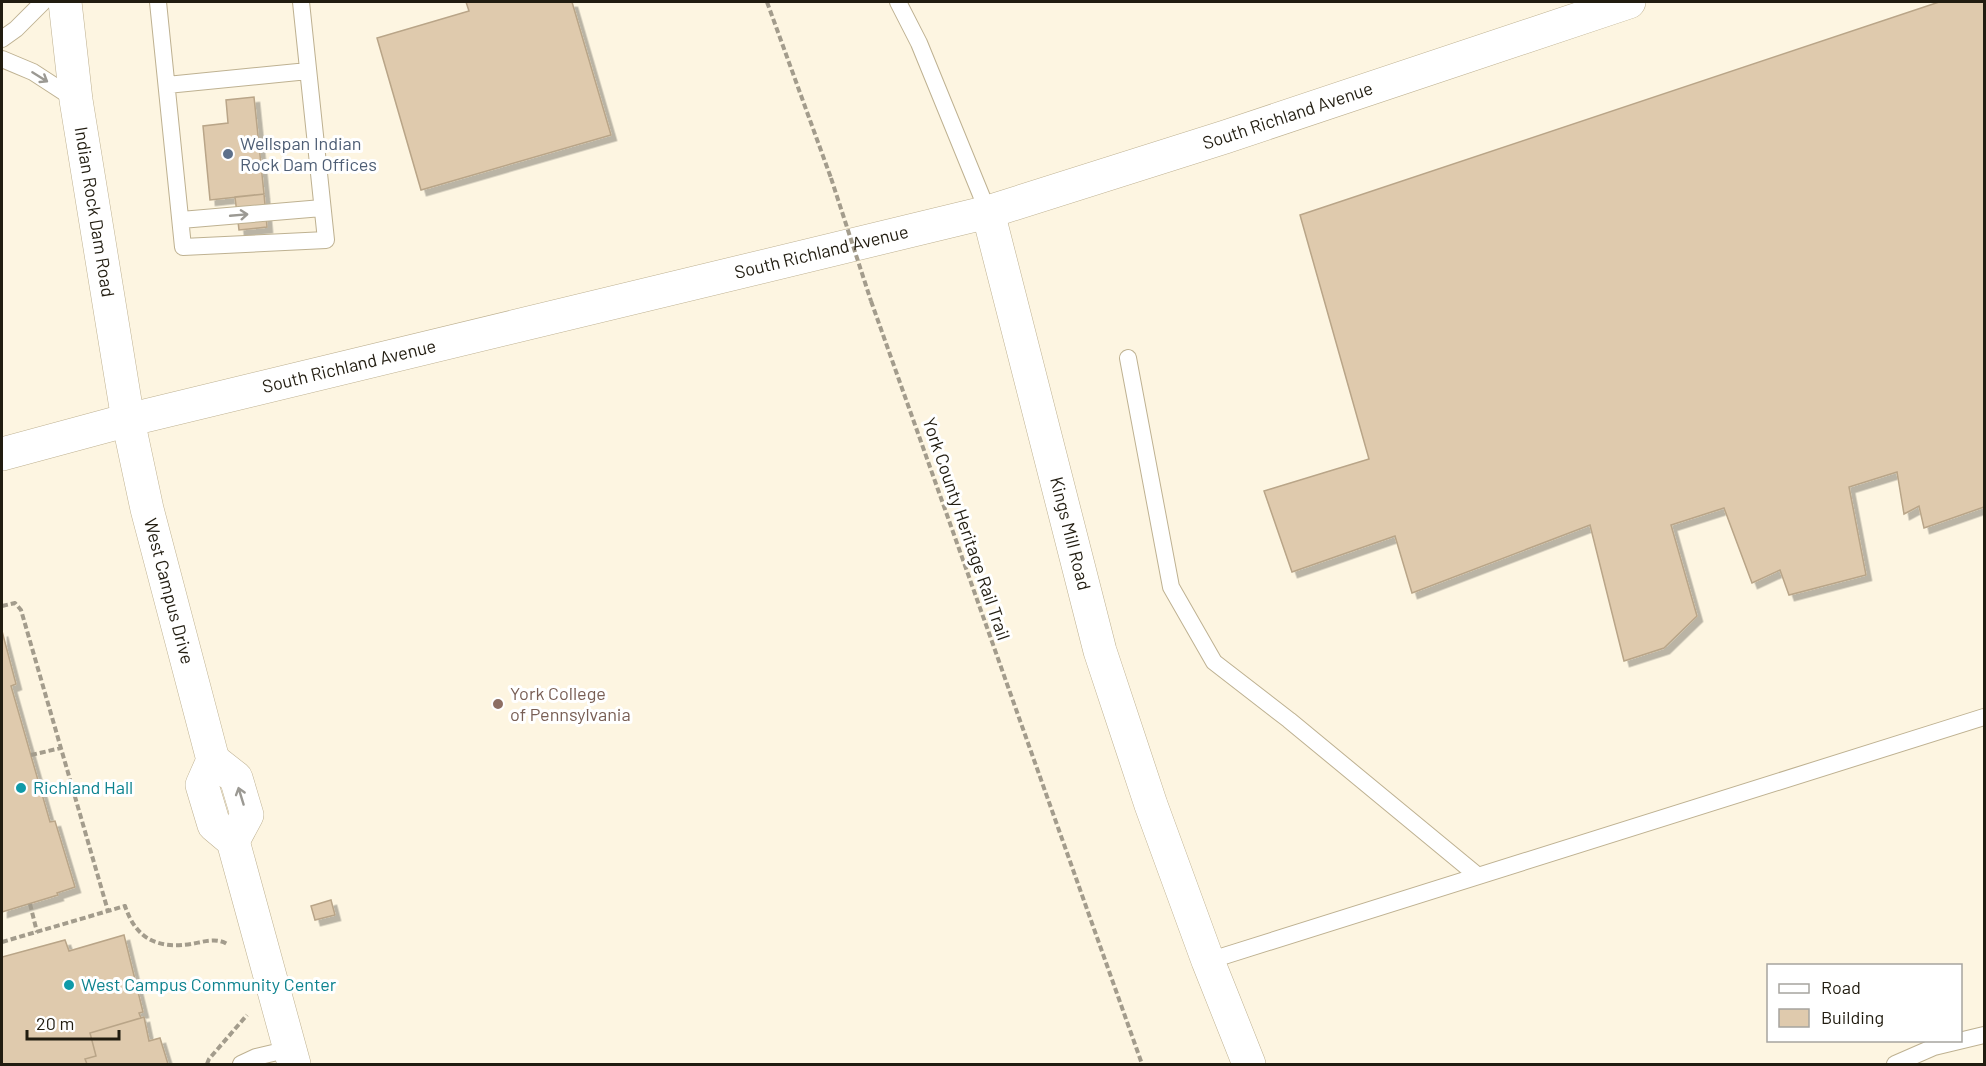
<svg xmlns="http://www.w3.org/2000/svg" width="1986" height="1066" viewBox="0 0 1986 1066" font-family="Barlow,sans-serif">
<defs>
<filter id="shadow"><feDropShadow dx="5.5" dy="5.5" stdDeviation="0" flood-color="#0004"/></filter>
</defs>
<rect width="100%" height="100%" fill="#fdf5e1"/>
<!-- building -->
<path fill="#dfcaad" stroke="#b9a588" stroke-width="1.5" filter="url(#shadow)" d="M 466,2 L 572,2 L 611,135 L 421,190 L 377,38 L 469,11 Z
M 1939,2 L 1984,2 L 1984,507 L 1924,528 L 1919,506 L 1904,514 L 1897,472 L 1849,487 L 1866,575 L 1789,595 L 1780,570 L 1752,583 L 1724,508 L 1671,525 L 1697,616 L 1664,648 L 1624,661 L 1590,525 L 1412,593 L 1395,536 L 1292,572 L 1264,491 L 1369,459 L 1300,215 Z
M 254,97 L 264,194 L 210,200 L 203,126 L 228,123 L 226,100 Z
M 264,194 L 267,227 L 239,230 L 235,197 Z
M 2,631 L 16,684 L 11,686 L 50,822 L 55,821 L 75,887 L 57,893 L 58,895 L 2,912 Z
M 331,900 L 335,915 L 315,920 L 311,906 Z
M 124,935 L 143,1012 L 139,1013 L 141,1018 L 90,1033 L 96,1056 L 85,1059 L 87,1064 L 2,1064 L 2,957 L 65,940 L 69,951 Z
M 144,1017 L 149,1041 L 160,1038 L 168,1064 L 87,1064 L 85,1059 L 96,1056 L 90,1033 Z"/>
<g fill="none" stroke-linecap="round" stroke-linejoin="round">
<defs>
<path id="lane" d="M 158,2 L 183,247 L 326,240 L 301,2
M 898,2 L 919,43 L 988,212
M 2,39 L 16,29 L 43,2
M 2,59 L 33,72 L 76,100
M 167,85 L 308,71
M 181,220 L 322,208
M 1128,358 L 1171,587 L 1214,662 L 1289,720 L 1478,876
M 1208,961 L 1984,717
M 241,1064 L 256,1057 L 290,1049
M 1895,1064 L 1934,1047 L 1984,1035"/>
<g id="street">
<path id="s1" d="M 988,212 L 1100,651 L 1151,805 L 1208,961 L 1249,1064"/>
<path id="s2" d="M 128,420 L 147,509 L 213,760 L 202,785 L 214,825 L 233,841 L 294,1064"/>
<path d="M 213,760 L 236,778 L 247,815 L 233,841"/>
</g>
<g id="secondary">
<path id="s3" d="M 65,2 L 76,100 L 128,420"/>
<path id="s4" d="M 2,454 L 128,420 L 988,212 L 1225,137 L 1629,2"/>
</g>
</defs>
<!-- lane casing -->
<use href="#lane" stroke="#beb191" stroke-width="18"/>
<!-- street casing -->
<use href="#street" stroke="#beb191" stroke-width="34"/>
<!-- secondary casing -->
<use href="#secondary" stroke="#beb191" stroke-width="34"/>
<!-- path -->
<path stroke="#a39c8c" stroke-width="4" stroke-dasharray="6 3" stroke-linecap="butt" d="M 767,2 L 831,178
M 871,301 L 1142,1064
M 2,606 L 15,603 L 21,610 L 108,911
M 31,755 L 61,748
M 30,904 L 37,932
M 2,942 L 125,906 C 136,939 157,949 191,944 C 203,942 216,937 227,944
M 207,1064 L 209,1059 L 247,1015"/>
<!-- lane -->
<use href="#lane" stroke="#fff" stroke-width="16"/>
<!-- street -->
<use href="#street" stroke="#fff" stroke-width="33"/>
<!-- secondary -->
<use href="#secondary" stroke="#fff" stroke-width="33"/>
<!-- path-bridge -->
<path stroke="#a39c8c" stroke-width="4" stroke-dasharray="6 3" stroke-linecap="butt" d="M 831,178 L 871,301"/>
</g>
<!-- one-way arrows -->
<defs><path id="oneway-shaft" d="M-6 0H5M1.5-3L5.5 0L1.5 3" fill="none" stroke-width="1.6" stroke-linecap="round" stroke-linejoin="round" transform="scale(1.5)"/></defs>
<g stroke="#9b9993">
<use href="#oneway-shaft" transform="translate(40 77) rotate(32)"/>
<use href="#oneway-shaft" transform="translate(239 215) rotate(-5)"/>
<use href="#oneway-shaft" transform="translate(241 796) rotate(-107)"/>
</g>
<!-- markers -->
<circle fill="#5c6f8a" stroke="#fff" stroke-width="2" cx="228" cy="154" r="6"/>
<circle fill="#8d6e63" stroke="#fff" stroke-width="2" cx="498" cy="704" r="6"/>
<g fill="#0f9aa8" stroke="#fff" stroke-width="2">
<circle cx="21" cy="788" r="6"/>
<circle cx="69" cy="985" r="6"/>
</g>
<g text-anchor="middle" stroke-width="6" stroke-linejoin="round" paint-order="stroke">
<!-- street labels -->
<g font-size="18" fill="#211c10" stroke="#fff">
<text dy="6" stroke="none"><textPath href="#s4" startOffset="1330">South Richland Avenue</textPath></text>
<text dy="6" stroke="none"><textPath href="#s3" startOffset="212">Indian Rock Dam Road</textPath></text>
<text dy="6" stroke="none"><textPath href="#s4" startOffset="844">South Richland Avenue</textPath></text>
<text dy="6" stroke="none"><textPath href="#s4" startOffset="358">South Richland Avenue</textPath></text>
<text transform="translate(966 529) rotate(71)" y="6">York County Heritage Rail Trail</text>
<text dy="6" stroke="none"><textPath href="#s1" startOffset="332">Kings Mill Road</textPath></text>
<text dy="6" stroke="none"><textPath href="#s2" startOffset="176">West Campus Drive</textPath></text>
</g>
<!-- service labels -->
<g font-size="18" fill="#4e5e75" stroke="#fff" text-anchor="start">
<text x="240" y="150">Wellspan Indian<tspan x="240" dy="21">Rock Dam Offices</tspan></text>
</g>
<!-- education labels -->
<g font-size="18" fill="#785e54" stroke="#fff" text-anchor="start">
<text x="510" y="700">York College<tspan x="510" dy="21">of Pennsylvania</tspan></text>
</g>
<!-- culture labels -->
<g font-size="18" fill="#0d838f" stroke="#fff" text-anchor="start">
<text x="33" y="794">Richland Hall</text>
<text x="81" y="991">West Campus Community Center</text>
</g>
</g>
<!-- border -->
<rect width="1986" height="1066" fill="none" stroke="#211c10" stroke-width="6"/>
<!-- legend -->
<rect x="1767" y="964" width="195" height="78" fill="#ffffff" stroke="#a6a49f" stroke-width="1.5"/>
<rect x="1779" y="984" width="30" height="9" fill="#ffffff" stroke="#a6a49f" stroke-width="1.5"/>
<text x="1821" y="994" font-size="18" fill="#211c10">Road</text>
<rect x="1779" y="1009" width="30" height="18" fill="#dfcaad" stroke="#a6a49f" stroke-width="1.5"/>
<text x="1821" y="1024" font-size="18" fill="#211c10">Building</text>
<!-- scale -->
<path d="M27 1030v9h92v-9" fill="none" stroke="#211c10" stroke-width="3"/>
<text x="36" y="1030" font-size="18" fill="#211c10" stroke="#ffffff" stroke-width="4.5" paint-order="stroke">20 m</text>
</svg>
